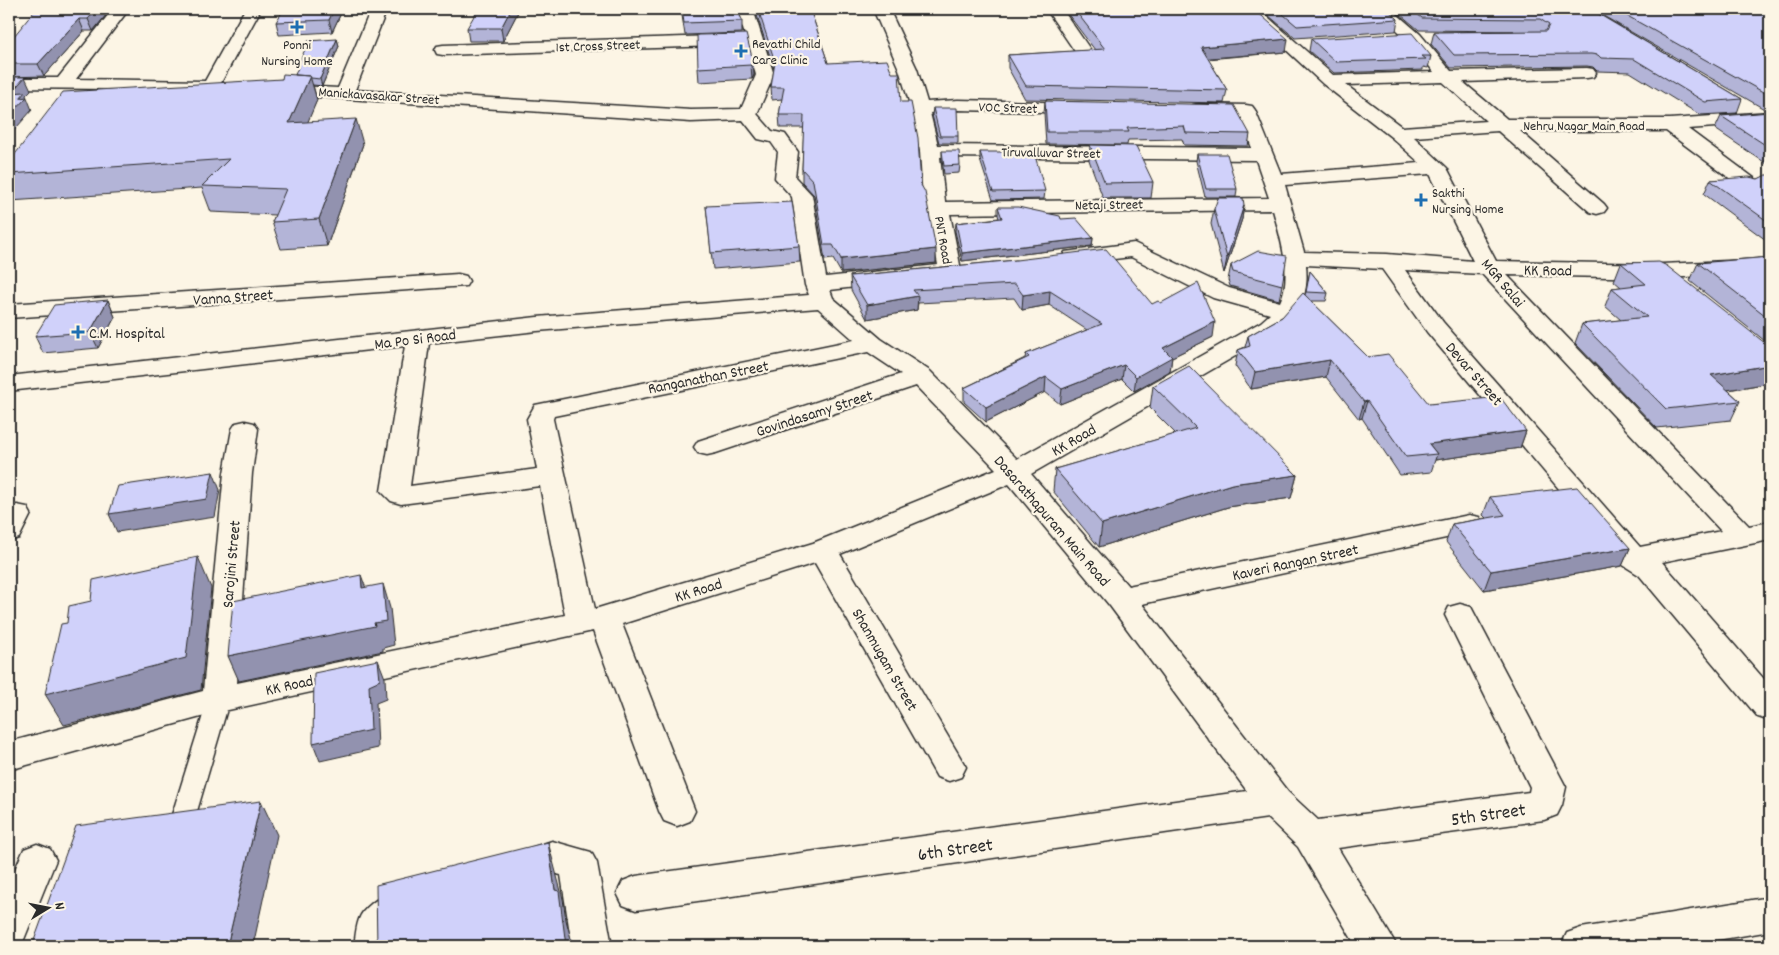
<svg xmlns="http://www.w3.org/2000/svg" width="1779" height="955" viewBox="0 0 1779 955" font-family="Dekko,sans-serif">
<rect width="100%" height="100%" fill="#fcf5e5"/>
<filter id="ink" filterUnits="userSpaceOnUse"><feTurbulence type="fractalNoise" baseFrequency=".02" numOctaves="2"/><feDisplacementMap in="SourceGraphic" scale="10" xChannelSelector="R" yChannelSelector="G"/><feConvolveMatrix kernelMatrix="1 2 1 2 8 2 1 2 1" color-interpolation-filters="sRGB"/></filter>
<g filter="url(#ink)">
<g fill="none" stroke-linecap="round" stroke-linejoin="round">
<defs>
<path id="lane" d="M 219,690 L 227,693 L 230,699 L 195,818 L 192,825 L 183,828 L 174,825 L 171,818 L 208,699 L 211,693 Z"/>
<path id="street" d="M 113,9 L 129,9 L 76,79 L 205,81 L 245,9 L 261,9 L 217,90 L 9,88 L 9,78 L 58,78 Z
M 371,9 L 387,9 L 355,90 L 691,110 L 741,109 L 756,75 L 748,45 L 443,55 L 437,54 L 435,50 L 437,46 L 443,45 L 745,35 L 737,9 L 753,9 L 774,75 L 757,114 L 772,131 L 785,134 L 798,152 L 795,177 L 812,195 L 826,277 L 938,265 L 928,208 L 923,199 L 920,151 L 911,108 L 899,69 L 873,9 L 889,9 L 917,69 L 927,102 L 958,100 L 1081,103 L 1087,104 L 1090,108 L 1087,112 L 1081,113 L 958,110 L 930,113 L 938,145 L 1252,148 L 1239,115 L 1199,114 L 1193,113 L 1190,109 L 1193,105 L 1199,104 L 1246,105 L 1252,106 L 1255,110 L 1281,174 L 1420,163 L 1391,137 L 1323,84 L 1242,9 L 1259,9 L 1333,75 L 1434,72 L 1408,40 L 1374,9 L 1391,9 L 1420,34 L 1451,71 L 1587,68 L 1593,69 L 1596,73 L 1593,77 L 1587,78 L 1463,82 L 1507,119 L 1670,119 L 1770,112 L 1770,123 L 1688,129 L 1758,181 L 1761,185 L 1758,189 L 1751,191 L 1744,189 L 1666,131 L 1520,131 L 1604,204 L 1607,208 L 1604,212 L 1597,214 L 1590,212 L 1498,131 L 1414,137 L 1447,168 L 1496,261 L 1662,264 L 1770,259 L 1770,273 L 1662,278 L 1507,275 L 1749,526 L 1770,522 L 1770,540 L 1662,562 L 1770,686 L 1770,721 L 1758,717 L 1639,575 L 1623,565 L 1427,332 L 1382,269 L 1306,265 C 1309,297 1300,311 1277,332 L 1031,474 L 1128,586 L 1469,515 L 1479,517 L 1483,524 L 1479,531 L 1469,533 L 1142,604 L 1288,792 L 1318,820 L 1529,792 L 1530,787 L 1445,615 L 1449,607 L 1460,604 L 1471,607 L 1566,787 L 1562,805 L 1557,815 L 1544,820 L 1338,848 L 1397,946 L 1356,946 L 1298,847 L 1268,818 L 636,910 L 623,905 L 617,893 L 623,881 L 636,876 L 1247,791 L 1110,606 L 1009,484 L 840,554 L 966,767 L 961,777 L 949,781 L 937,777 L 815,563 L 622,624 L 695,811 L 690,821 L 677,826 L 664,821 L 659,811 L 593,631 L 219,712 L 9,770 L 9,742 L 203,691 L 224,473 L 232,429 L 236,423 L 245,421 L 254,423 L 258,429 L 252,473 L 237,683 L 565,615 L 540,486 L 401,504 L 391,501 L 381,491 L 405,346 L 9,391 L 9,376 L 537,317 L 809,295 L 805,285 L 792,197 L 775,178 L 778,152 L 771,142 L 758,139 L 743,120 L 691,122 L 272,94 L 269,90 L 272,86 L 278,85 L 338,88 ZM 1443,82 L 1486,121 L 1402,127 L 1346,85 ZM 940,157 L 1256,160 L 1269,198 L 945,202 ZM 1430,174 L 1473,261 L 1387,254 L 1304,252 L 1285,185 ZM 1273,210 C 1280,237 1293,275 1280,302 L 1229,288 L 1134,243 L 1065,252 L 1062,257 L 1065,262 L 1073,264 L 1131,257 L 1213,298 L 1270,314 L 1261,322 L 1017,459 L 930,371 L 881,339 L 833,298 L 830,290 L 958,275 L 961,270 L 950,214 ZM 1405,270 L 1482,274 L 1721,531 L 1640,547 L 1443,322 ZM 818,308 L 854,340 L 535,405 L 527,419 L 537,469 L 410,486 L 429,343 L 537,331 ZM 868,352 L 901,374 L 698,441 L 694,447 L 698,453 L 707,455 L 716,453 L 916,386 L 996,469 L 813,543 L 595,609 L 553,419 L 554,416 Z
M 1046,9 L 1062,9 L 1092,52 L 1090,56 L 1078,56 Z
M 458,274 L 466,276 L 469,281 L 466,286 L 9,318 L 9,304 Z
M 17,505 L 27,507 L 31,514 L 19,538 L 9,541 L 9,507 Z
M 552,841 L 591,852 L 597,863 L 612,946 L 572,946 L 561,875 C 538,869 530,889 504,879 L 498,868 L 504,857 Z
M 37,844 L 50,849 L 56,860 L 23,942 L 9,946 L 9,883 L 24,849 Z
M 406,884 L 420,889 L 425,901 L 420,913 L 395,932 L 394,946 L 354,946 C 356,935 356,921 363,912 C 373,900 392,889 406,884 Z
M 1770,897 L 1770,931 L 1682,946 L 1561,946 L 1567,933 L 1581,928 Z"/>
</defs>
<!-- lane casing -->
<use href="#lane" stroke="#2b2b2b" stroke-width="3"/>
<!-- street casing -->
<use href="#street" stroke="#2b2b2b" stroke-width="3"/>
<!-- lane -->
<use href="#lane" fill="#fcf5e5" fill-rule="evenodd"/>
<!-- street -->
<use href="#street" fill="#fcf5e5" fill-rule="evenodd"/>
</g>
<!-- wall -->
<path fill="#b3b4d7" stroke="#2b2b2b" d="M 111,9 L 93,31 L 84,31 L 44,76 L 9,77 L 9,37 L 14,36 Z
M 343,9 L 332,32 L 279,35 L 276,22 Z
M 681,9 L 738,9 L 742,21 L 742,33 L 685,35 Z
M 755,9 L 810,9 L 828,63 L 901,102 L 921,185 L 936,263 L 841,273 L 833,259 L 825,260 L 814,195 L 802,182 L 802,169 L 804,128 L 780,128 L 779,115 L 782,99 L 772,100 L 771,87 L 774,69 Z
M 1064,9 L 1154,9 L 1155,10 L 1286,52 L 1208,59 L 1227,90 L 1224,103 L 1025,99 L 1008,68 L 1008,55 L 1095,50 Z
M 1268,9 L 1387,9 L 1398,19 L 1396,31 L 1295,38 L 1268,15 L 1269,9 Z
M 1394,9 L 1770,9 L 1770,111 L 1766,110 L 1600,14 L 1599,14 L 1742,99 L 1737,113 L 1700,115 L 1630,72 L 1597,71 L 1593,67 L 1587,66 L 1451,68 L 1431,44 L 1434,32 L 1514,31 L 1419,30 Z
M 518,12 L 503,41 L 469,41 L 467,28 Z
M 337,39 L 339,46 L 322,86 L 313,85 L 317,100 L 307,122 L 363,144 L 327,246 L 281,249 L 272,222 L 275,215 L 211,212 L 202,188 L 10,201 L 9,198 L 9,162 L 295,75 Z
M 1311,39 L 1431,56 L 1428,68 L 1423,67 L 1423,70 L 1334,73 L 1309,51 Z
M 753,61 L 754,75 L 752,79 L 699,82 L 698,68 Z
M 1045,101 L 1250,134 L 1248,146 L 1184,145 L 1182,139 L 1128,140 L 1127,145 L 1046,144 L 1044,113 Z
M 933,108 L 958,136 L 958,143 L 939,143 L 932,115 Z
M 1770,112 L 1770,166 L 1715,129 L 1721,116 Z
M 1090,145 L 1153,182 L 1151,198 L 1103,198 L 1089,160 Z
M 942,151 L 960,165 L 959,173 L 944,174 L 942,159 Z
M 980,152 L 1045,191 L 1044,199 L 993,200 L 980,160 Z
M 1197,154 L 1237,189 L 1236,197 L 1205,197 L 1196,161 Z
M 1770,175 L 1770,243 L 1704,194 L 1710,180 L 1758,179 Z
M 1244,205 L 1242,219 L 1224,273 L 1211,224 L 1214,209 Z
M 706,206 L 799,246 L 800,262 L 713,269 Z
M 998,207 L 1061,219 L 1093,238 L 1092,246 L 962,261 L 955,231 L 956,223 L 999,218 L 998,215 Z
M 1770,257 L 1770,345 L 1690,281 L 1698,263 Z
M 1016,260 L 1152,304 L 1213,337 L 1172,357 L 1170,371 L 1134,391 L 1122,379 L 1060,404 L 1045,392 L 986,422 L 964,402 L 964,388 L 1025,358 L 1026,354 L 1087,330 L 1049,305 L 1022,310 L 1014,298 L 918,303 L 917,310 L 867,319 L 851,290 L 850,276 Z
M 1621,263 L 1770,347 L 1770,383 L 1728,390 L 1740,401 L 1731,420 L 1657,428 L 1575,343 L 1582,324 L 1621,320 L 1605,306 L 1612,288 L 1621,287 L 1614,281 Z
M 1231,265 L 1282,285 L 1279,300 L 1230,286 L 1228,280 Z
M 1310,271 L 1328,293 L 1326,301 L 1311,301 L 1368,357 L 1429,404 L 1526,431 L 1520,448 L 1435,460 L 1431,472 L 1400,475 L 1362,418 L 1359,419 L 1326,377 L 1251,389 L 1235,366 L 1238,350 L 1245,347 L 1248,336 L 1282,317 L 1305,295 Z
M 108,300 L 115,317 L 98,348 L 43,353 L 35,336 Z
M 1153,386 L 1297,475 L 1291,498 L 1228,507 L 1099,547 L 1053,491 L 1055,469 L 1176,434 L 1150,408 Z
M 1490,497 L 1630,548 L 1622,566 L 1484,590 L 1446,542 L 1452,524 L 1486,518 L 1483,515 Z"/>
<!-- shaded-wall -->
<path fill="#9292af" stroke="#2b2b2b" d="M 97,9 L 111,9 L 93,31 L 88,19 Z
M 334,9 L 343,9 L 332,32 L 329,20 Z
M 511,9 L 518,9 L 518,12 L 503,41 L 501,28 Z
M 79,19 L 84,31 L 44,76 L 38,64 Z
M 337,39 L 339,46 L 322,86 L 320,79 Z
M 1288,39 L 1286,52 L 1199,59 L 1201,47 Z
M 753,61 L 754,75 L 752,79 L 751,65 Z
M 310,76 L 317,100 L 297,148 L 289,123 Z
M 25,77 L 31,90 L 26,95 L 32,110 L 9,136 L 9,116 L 11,93 Z
M 356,119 L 363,144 L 327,246 L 319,219 Z
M 1244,205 L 1242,219 L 1224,273 L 1227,258 Z
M 1093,238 L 1092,246 L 962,261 L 962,253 Z
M 936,249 L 936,263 L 841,273 L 841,259 Z
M 1050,291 L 1049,305 L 1022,310 L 1023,295 Z
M 918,296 L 917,310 L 867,319 L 867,305 Z
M 108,300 L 115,317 L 98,348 L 90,332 Z
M 1215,322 L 1213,337 L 1172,357 L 1170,371 L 1134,391 L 1136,377 L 1163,348 Z
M 1330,360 L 1326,377 L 1251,389 L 1255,372 Z
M 1124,365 L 1122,379 L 1060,404 L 1062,389 Z
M 1770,365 L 1770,383 L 1702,394 L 1711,375 Z
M 1046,377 L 1045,392 L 986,422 L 986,407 Z
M 1367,401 L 1362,418 L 1359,419 L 1364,402 Z
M 1526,431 L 1520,448 L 1435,460 L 1437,454 L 1429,444 Z
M 213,472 L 220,490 L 215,517 L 117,532 L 109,514 Z
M 1297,475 L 1291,498 L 1228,507 L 1099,547 L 1102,524 L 1232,484 Z
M 1630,548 L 1622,566 L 1484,590 L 1491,571 Z
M 198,557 L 211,588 L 201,690 L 64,725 L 45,694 Z
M 361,575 L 370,599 L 362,588 Z
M 383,584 L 390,608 L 394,645 L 383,648 L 383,651 L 239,681 L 228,656 L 374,623 Z
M 378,660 L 385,678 L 386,699 L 376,703 L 378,748 L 320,761 L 313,743 L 369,685 Z
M 261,801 L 277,835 L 253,946 L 227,946 Z
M 548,842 L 563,899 L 566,920 L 573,946 L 566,946 L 555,890 Z"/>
<!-- building -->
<path fill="#d0d1fa" stroke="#2b2b2b" d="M 36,9 L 97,9 L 88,19 L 79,19 L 38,64 L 9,64 L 9,37 L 14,36 Z
M 284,9 L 334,9 L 329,20 L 276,22 Z
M 478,9 L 511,9 L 501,28 L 467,28 Z
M 682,9 L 738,9 L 742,21 L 684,23 Z
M 758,9 L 810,9 L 828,63 L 887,60 L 892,73 L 899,73 L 901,102 L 911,102 L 918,138 L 921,185 L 925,192 L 936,249 L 841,259 L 833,245 L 824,245 L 813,181 L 802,169 L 804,115 L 779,115 L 784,87 L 771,87 L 775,62 Z
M 1074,9 L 1154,9 L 1155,10 L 1177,9 L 1254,9 L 1288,39 L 1201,47 L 1227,90 L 1026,86 L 1008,55 L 1105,49 Z
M 1277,9 L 1387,9 L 1398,19 L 1297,26 Z
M 1411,9 L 1590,9 L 1742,99 L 1705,102 L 1634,59 L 1601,58 L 1598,55 L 1591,54 L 1454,55 L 1434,32 L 1546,31 L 1549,25 L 1540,19 L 1422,18 Z
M 1615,9 L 1770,9 L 1770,96 Z
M 1412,33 L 1431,56 L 1422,56 L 1426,59 L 1336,62 L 1311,39 Z
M 746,34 L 753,61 L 751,65 L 698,68 L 697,35 Z
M 337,39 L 320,79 L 311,78 L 310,76 L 295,75 L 308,41 Z
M 283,74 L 310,76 L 289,123 L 356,119 L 319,219 L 272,222 L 286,189 L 202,186 L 229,159 L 9,174 L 9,162 L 63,92 L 282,79 Z
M 9,77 L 25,77 L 11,93 L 25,92 L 20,98 L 27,97 L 9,116 Z
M 1045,101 L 1234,105 L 1250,134 L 1186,133 L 1184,126 L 1127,128 L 1129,132 L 1047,132 Z
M 933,108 L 957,108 L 958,136 L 940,136 Z
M 1770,112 L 1770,148 L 1721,116 Z
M 1090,145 L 1136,146 L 1153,182 L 1105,183 Z
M 942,151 L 959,151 L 960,165 L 944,166 Z
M 980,152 L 1034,152 L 1045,191 L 993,192 Z
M 1197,154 L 1227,154 L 1237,189 L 1206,189 Z
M 1766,175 L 1770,175 L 1770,223 L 1710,180 L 1749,177 L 1758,179 Z
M 1218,198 L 1243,198 L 1244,205 L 1227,258 L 1214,209 Z
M 792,202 L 799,246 L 711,253 L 706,206 Z
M 998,207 L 1018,207 L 1060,216 L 1061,219 L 1076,218 L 1093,238 L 962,253 L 956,223 L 1002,218 Z
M 1106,249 L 1152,304 L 1158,301 L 1161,303 L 1198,283 L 1215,322 L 1163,348 L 1172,357 L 1136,377 L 1124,365 L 1062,389 L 1046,377 L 986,407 L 964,388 L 1029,357 L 1026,354 L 1102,324 L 1050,291 L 1023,295 L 1015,284 L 913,290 L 918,296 L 867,305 L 850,276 L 1016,260 Z
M 1258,251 L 1287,256 L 1282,285 L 1233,272 L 1231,265 Z
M 1770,257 L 1770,319 L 1698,263 Z
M 1659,262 L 1667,266 L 1770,347 L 1770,365 L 1711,375 L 1740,401 L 1666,409 L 1582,324 L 1647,317 L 1612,288 L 1646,284 L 1621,263 Z
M 1310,271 L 1328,293 L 1306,292 Z
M 1303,293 L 1368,357 L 1388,354 L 1429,404 L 1500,397 L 1526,431 L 1429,444 L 1437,454 L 1406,457 L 1367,401 L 1364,402 L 1330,360 L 1255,372 L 1238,350 L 1250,346 L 1248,336 L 1282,317 Z
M 108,300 L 90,332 L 35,336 L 54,305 Z
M 1189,366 L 1297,475 L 1232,484 L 1102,524 L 1055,469 L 1196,428 L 1153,386 Z
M 213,472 L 207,499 L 109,514 L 118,486 Z
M 1577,487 L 1630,548 L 1491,571 L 1452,524 L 1505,515 L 1490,497 Z
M 198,557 L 186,658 L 45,694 L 61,624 L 67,623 L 69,606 L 91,601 L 93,580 Z
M 361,575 L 362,588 L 383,584 L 386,621 L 374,623 L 375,626 L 228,656 L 233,601 Z
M 378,660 L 380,680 L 369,685 L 371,730 L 313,743 L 314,673 Z
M 261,801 L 227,946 L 32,946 L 76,826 Z
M 548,842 L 555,890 L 559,891 L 566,946 L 377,946 L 376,885 Z"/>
</g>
<!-- markers -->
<g fill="#1f6fb2" stroke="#fcf5e5" stroke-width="2">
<path d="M294.5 19.5h5v5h5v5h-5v5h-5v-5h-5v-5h5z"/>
<path d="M738.5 43.5h5v5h5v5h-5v5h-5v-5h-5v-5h5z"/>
<path d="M1418.5 192.5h5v5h5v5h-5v5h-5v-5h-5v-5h5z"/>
<path d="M75.5 324.5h5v5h5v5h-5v5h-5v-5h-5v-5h5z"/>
</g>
<g text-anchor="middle" stroke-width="4.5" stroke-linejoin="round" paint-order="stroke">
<!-- far-poi labels -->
<g font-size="14" fill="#2b2b2b" stroke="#fcf5e5" text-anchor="start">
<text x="752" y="48">Revathi Child<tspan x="752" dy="16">Care Clinic</tspan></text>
<text x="297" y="49" text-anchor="middle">Ponni<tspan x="297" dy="16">Nursing Home</tspan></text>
<text x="1432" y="197">Sakthi<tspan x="1432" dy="16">Nursing Home</tspan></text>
</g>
<!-- far-street labels -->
<g font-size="14" fill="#2b2b2b" stroke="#fcf5e5">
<text transform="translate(598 45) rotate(-2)" y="5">1st Cross Street</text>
<text transform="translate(379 95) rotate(4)" y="5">Manickavasakar Street</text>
<text transform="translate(1008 107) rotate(2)" y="5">VOC Street</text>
<text x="1584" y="130">Nehru Nagar Main Road</text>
<text transform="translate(1051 152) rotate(1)" y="5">Tiruvalluvar Street</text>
<text transform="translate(1109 204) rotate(-1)" y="5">Netaji Street</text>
<text transform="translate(944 240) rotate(80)" y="5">PNT Road</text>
</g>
<!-- street labels -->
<g font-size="16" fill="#2b2b2b" stroke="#fcf5e5">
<text transform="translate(1548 269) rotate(1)" y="6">KK Road</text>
<text transform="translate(1504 282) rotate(50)" y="6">MGR Salai</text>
<text transform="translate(233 296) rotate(-4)" y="6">Vanna Street</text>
<text transform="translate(415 338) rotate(-7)" y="6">Ma Po Si Road</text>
<text transform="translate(1475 373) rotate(49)" y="6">Devar Street</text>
<text transform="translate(708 376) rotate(-11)" y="6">Ranganathan Street</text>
<text transform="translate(814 412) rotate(-18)" y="6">Govindasamy Street</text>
<text transform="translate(1073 439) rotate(-30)" y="6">KK Road</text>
<text transform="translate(1053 520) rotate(49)" y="6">Dasarathapuram Main Road</text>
<text transform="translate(1295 561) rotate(-12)" y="6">Kaveri Rangan Street</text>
<text transform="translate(230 564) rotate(-85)" y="6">Sarojini Street</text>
<text transform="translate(698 589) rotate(-17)" y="6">KK Road</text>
<text transform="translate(886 659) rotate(60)" y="6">Shanmugam Street</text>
<text transform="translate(289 684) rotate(-12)" y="6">KK Road</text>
</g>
<!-- poi labels -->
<g font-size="16" fill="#2b2b2b" stroke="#fcf5e5" text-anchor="start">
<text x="89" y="338">C.M. Hospital</text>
</g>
<!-- near-street labels -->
<g font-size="19" fill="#2b2b2b" stroke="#fcf5e5">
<text transform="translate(1488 813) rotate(-8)" y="7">5th Street</text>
<text transform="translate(955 848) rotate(-8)" y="7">6th Street</text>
</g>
</g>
<!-- margin -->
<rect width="1779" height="955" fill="none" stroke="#fcf5e5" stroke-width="30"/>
<rect x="15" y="15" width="1749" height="925" fill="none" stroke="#2b2b2b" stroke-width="2" filter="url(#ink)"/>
<!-- north arrow -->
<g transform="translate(48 908) rotate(80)" stroke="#fcf5e5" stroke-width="4" paint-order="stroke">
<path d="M0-4L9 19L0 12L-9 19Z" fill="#2b2b2b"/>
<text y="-8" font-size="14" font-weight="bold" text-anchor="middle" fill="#2b2b2b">N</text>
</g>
</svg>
